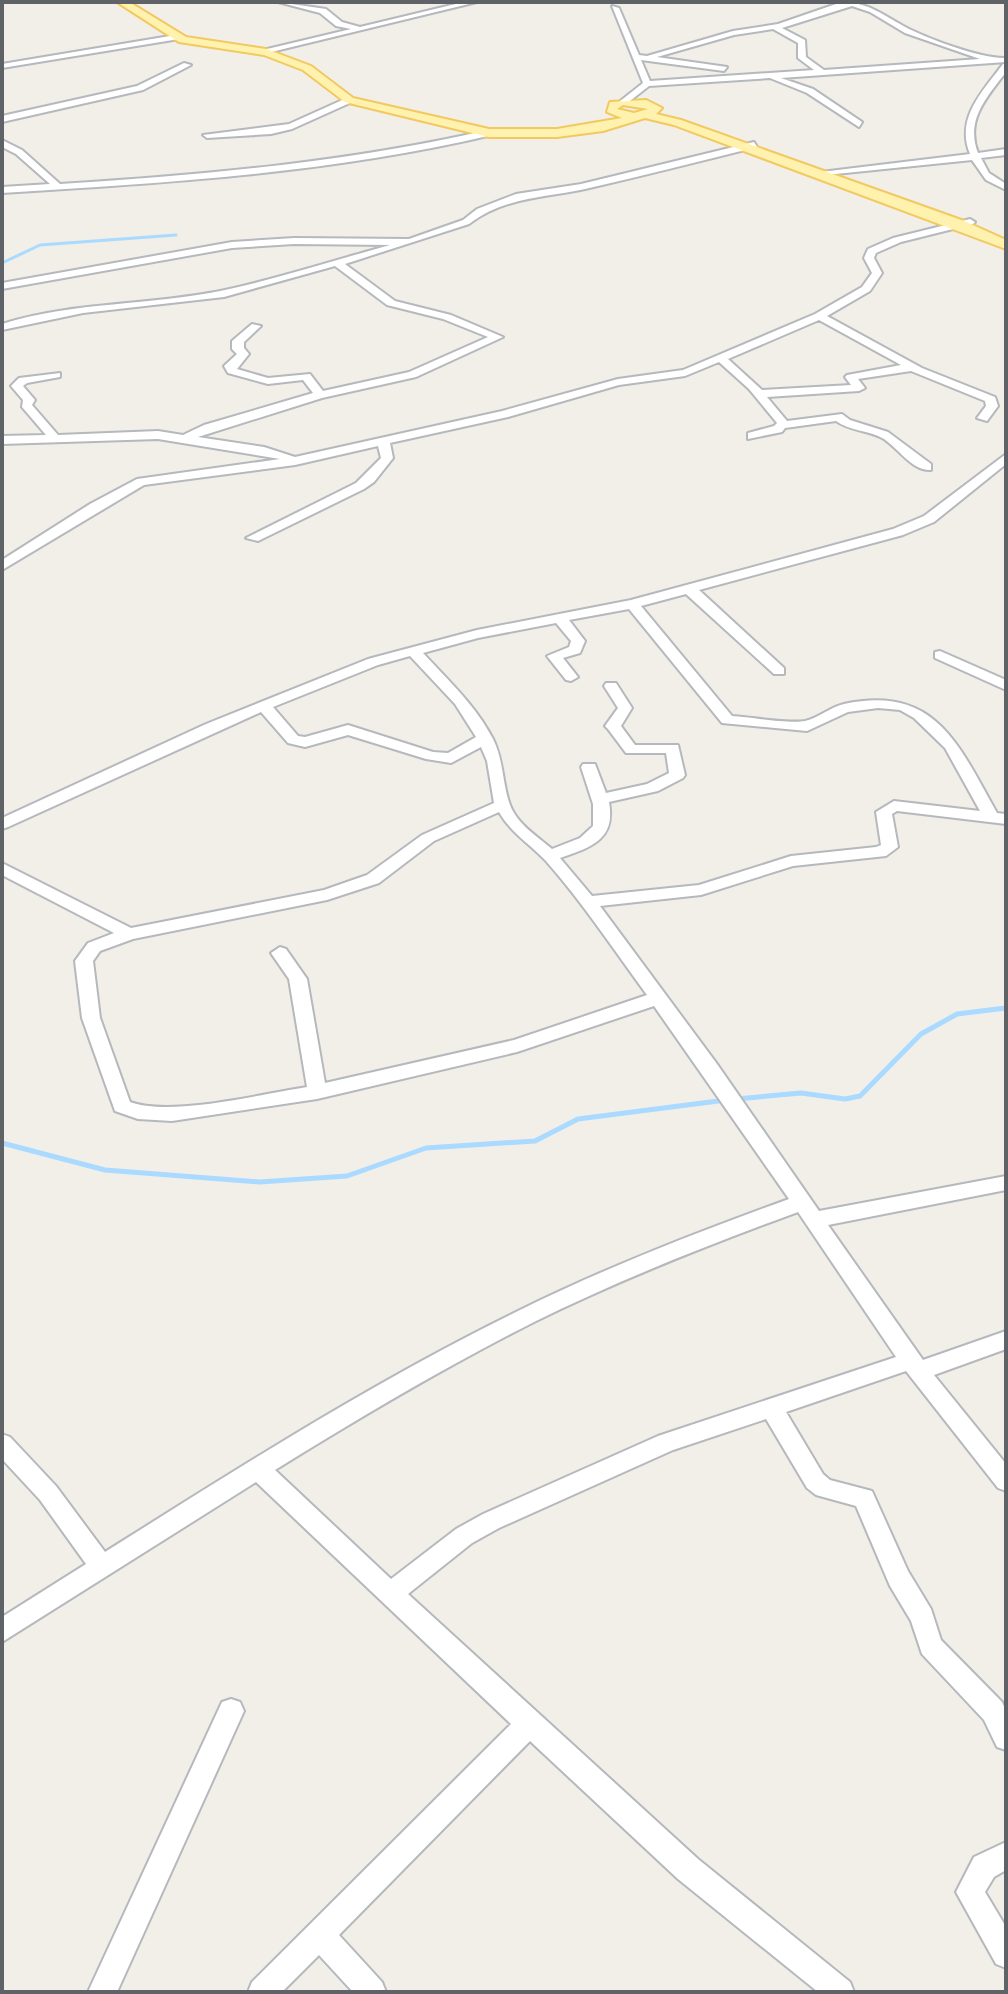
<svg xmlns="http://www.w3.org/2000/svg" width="1008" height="1994" viewBox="0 0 1008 1994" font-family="Overpass,sans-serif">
<rect width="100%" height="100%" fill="#f1efe8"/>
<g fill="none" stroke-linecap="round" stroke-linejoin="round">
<!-- stream-far1 -->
<path stroke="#aadaff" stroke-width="3" d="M 2,263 L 40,245 L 176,235"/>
<!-- stream -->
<path stroke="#aadaff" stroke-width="5" d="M 736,1099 L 801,1093 L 845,1099 L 860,1096 L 921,1034 L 957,1014 L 1006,1008
M 2,1143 L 105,1170 L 260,1182 L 347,1176 L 426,1148 L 535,1141 L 578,1119 L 726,1100"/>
<defs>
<path id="minor" d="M 278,2 L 326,9 L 342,22 L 360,27 L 464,2 L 477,2 L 263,54 L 263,50 L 351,29 L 336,26 L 320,13 Z
M 842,2 C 869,2 884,16 909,29 C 932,40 982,59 1006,58 L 1006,62 L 781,78 L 813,89 L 862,122 L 859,127 L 807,93 L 770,78 L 649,86 L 626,104 L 619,102 L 643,83 L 612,6 L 619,8 L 639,55 L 647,56 L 733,31 L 778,24 ZM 852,6 L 870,12 L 905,33 L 980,59 L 824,70 L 806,57 L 805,40 L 782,28 ZM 773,29 L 798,43 L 798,58 L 814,70 L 650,81 L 641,60 L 724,71 L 727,67 L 657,57 L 734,35 Z
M 176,35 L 179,39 L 2,68 L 2,64 Z
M 184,63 L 191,65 L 143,90 L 2,122 L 2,116 L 137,86 Z
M 1003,64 L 1006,64 L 1006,72 C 987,97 965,120 978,153 L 1006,149 L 1006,155 L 981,158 L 989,173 L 1006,184 L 1006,190 L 986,180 L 972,160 L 826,175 L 821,172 L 970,154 C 955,118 983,91 1003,64 Z
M 349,97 L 352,102 L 292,129 L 271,134 L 207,138 L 203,135 L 289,124 Z
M 489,130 L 492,135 C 331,173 167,183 2,193 L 2,187 L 50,184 L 16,154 L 2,147 L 2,140 L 22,150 L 60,184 C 205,175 347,162 489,130 Z
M 754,142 L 757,147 C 700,161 642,176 585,189 C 544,198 504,197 469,224 L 345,264 L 395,301 L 451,315 L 503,337 L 416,377 L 322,398 L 198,437 L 264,447 L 295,457 L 502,411 L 618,379 L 683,370 L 815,314 L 862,287 L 872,273 L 864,258 L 868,249 L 893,238 L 970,219 L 975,222 L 973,224 L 901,242 L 876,253 L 874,258 L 882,273 L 870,291 L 827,316 L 922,368 L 995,397 L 998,406 L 987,421 L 977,418 L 986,406 L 985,401 L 911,371 L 858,379 L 865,388 L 859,391 L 767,397 L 787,421 L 842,414 L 850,420 L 888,432 L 931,464 L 931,470 C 912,471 899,449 884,439 C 869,430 849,431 836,421 L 785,428 L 782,432 L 748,439 L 748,433 L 774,426 L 777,423 L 749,389 L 719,362 L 685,376 L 619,385 L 508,417 L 390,443 L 393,458 L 374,482 L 364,489 L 258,541 L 246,538 L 356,483 L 381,458 L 378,446 L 295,465 L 144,485 L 2,570 L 2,560 L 90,504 L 137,479 L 280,459 L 158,439 L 2,444 L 2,436 L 46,435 L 22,407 L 23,400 L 11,386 L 19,378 L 60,373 L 60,377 L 27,383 L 23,386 L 35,400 L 32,405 L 58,435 L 158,431 L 183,435 L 204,425 L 313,393 L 303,380 L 268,384 L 228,373 L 224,366 L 237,354 L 232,349 L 232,341 L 252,324 L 261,326 L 244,342 L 244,348 L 249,354 L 237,369 L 268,378 L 310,374 L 323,391 L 409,372 L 488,337 L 443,319 L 387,305 L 335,266 L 224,297 L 83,313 L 2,330 L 2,324 C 75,301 151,306 225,290 C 280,278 335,260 390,245 L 294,244 L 232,248 L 2,289 L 2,283 L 232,242 L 294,238 L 409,239 L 463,220 L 477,209 L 516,194 L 581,184 ZM 819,320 L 901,365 L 847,375 L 845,377 L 851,385 L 762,390 L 728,359 Z
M 1006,454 L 1006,464 L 934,522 L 903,535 L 699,590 L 784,668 L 784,674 L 774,674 L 686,594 L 641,606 L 732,716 C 750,717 789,724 805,721 C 819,718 830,707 844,704 C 936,684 959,746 997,813 L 1006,814 L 1006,824 L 897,811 L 892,814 L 898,847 L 886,856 L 793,866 L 701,895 L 600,906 L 717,1064 L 819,1211 L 1006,1176 L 1006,1190 L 828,1225 L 923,1360 L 1006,1331 L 1006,1349 L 934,1375 L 1006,1464 L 1006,1491 L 998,1488 L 906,1371 L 786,1412 L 823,1474 L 830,1480 L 872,1491 L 908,1571 L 931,1609 L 941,1640 L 1002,1702 L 1006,1711 L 1006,1750 L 997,1747 L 984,1720 L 922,1654 L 911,1621 L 890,1586 L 856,1506 L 816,1495 L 807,1488 L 766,1419 L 673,1450 L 499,1528 L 472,1543 L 408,1594 L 698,1859 L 850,1982 L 854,1992 L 818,1992 L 678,1879 L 530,1741 L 339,1935 L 382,1982 L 386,1992 L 353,1992 L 319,1955 L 282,1992 L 248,1992 L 252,1982 L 511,1724 L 256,1482 L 2,1642 L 2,1617 L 86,1564 L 40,1500 L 2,1459 L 2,1434 L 10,1437 L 56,1486 L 105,1552 C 240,1467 376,1380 520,1310 C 607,1267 698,1232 789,1199 L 654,1006 L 517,1052 L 317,1099 L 172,1121 L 138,1119 L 115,1111 L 82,1018 L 75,961 L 88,943 L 114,933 L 2,875 L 2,863 L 131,928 L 324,890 L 367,875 L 422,835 L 494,803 L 487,761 L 481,747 L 451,763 L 426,759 L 348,735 L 305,747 L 288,743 L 261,712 L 8,827 L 2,829 L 2,818 L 206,724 L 368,659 L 477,630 L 631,600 L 893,529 L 924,516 ZM 629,609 L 722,723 L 807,731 L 848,712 L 878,708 L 900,710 L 914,718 L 945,748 L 980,811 L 894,801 L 876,812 L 881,845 L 876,847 L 791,856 L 699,885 L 592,896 L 560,858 C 591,847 616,840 609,802 L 658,791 L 683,778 L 685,775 L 678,745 L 635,745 L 621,726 L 632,708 L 616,683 L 606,683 L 604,686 L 618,708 L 605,726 L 608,729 L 626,753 L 666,753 L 669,773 L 647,784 L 606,793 L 595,764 L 583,764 L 581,767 L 593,804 L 593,826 L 580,838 L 552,849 C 538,837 517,824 510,805 C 502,783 504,761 493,739 C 476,706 448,680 423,653 L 478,638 L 556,623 L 571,641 L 569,647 L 547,656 L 566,680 L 571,681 L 578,677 L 563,658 L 580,653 L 585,641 L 569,620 ZM 410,656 L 455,704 L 476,737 L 448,753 L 433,752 L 348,725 L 305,737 L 298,736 L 273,707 L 378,665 ZM 499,812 C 511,833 530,844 546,861 C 583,903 614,950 647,995 L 514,1040 L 325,1083 L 307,979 L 286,949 L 280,947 L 271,953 L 289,979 L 307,1087 C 261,1094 171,1117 130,1102 L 100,1018 L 93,961 L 100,951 L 133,939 L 327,900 L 379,883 L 434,841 ZM 798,1212 L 896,1357 L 658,1436 L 483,1514 L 456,1529 L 391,1579 L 275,1470 C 359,1418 445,1367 534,1322 C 619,1280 708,1245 798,1212 Z
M 940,651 L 1006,680 L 1006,690 L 935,658 L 935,652 Z
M 231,1699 L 240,1702 L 244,1711 L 117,1992 L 88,1992 L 222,1702 Z
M 1006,1842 L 1006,1870 L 994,1877 L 985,1892 L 1006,1927 L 1006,1968 L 996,1964 L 956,1892 L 974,1857 Z"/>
<path id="major" d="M 117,2 L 129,2 L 186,37 L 266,49 L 311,66 L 353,98 L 489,129 L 557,129 L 622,118 L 607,112 L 610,102 L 646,100 L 662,108 L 656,114 L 681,120 L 964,221 L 1006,240 L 1006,249 L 674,125 L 645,118 L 603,131 L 557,137 L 489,137 L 345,102 L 303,70 L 264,55 L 179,42 ZM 623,105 L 648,109 L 634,113 L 617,109 Z"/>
</defs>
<!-- minor casing -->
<use href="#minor" stroke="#b5b8bc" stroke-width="4"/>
<!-- major casing -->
<use href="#major" stroke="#f2c960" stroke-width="4"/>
<!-- minor -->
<use href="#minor" fill="#fff" fill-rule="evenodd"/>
<!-- major -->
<use href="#major" fill="#fff2af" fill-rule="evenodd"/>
</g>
<!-- border -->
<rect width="1008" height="1994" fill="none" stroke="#5f6368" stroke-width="8"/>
</svg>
